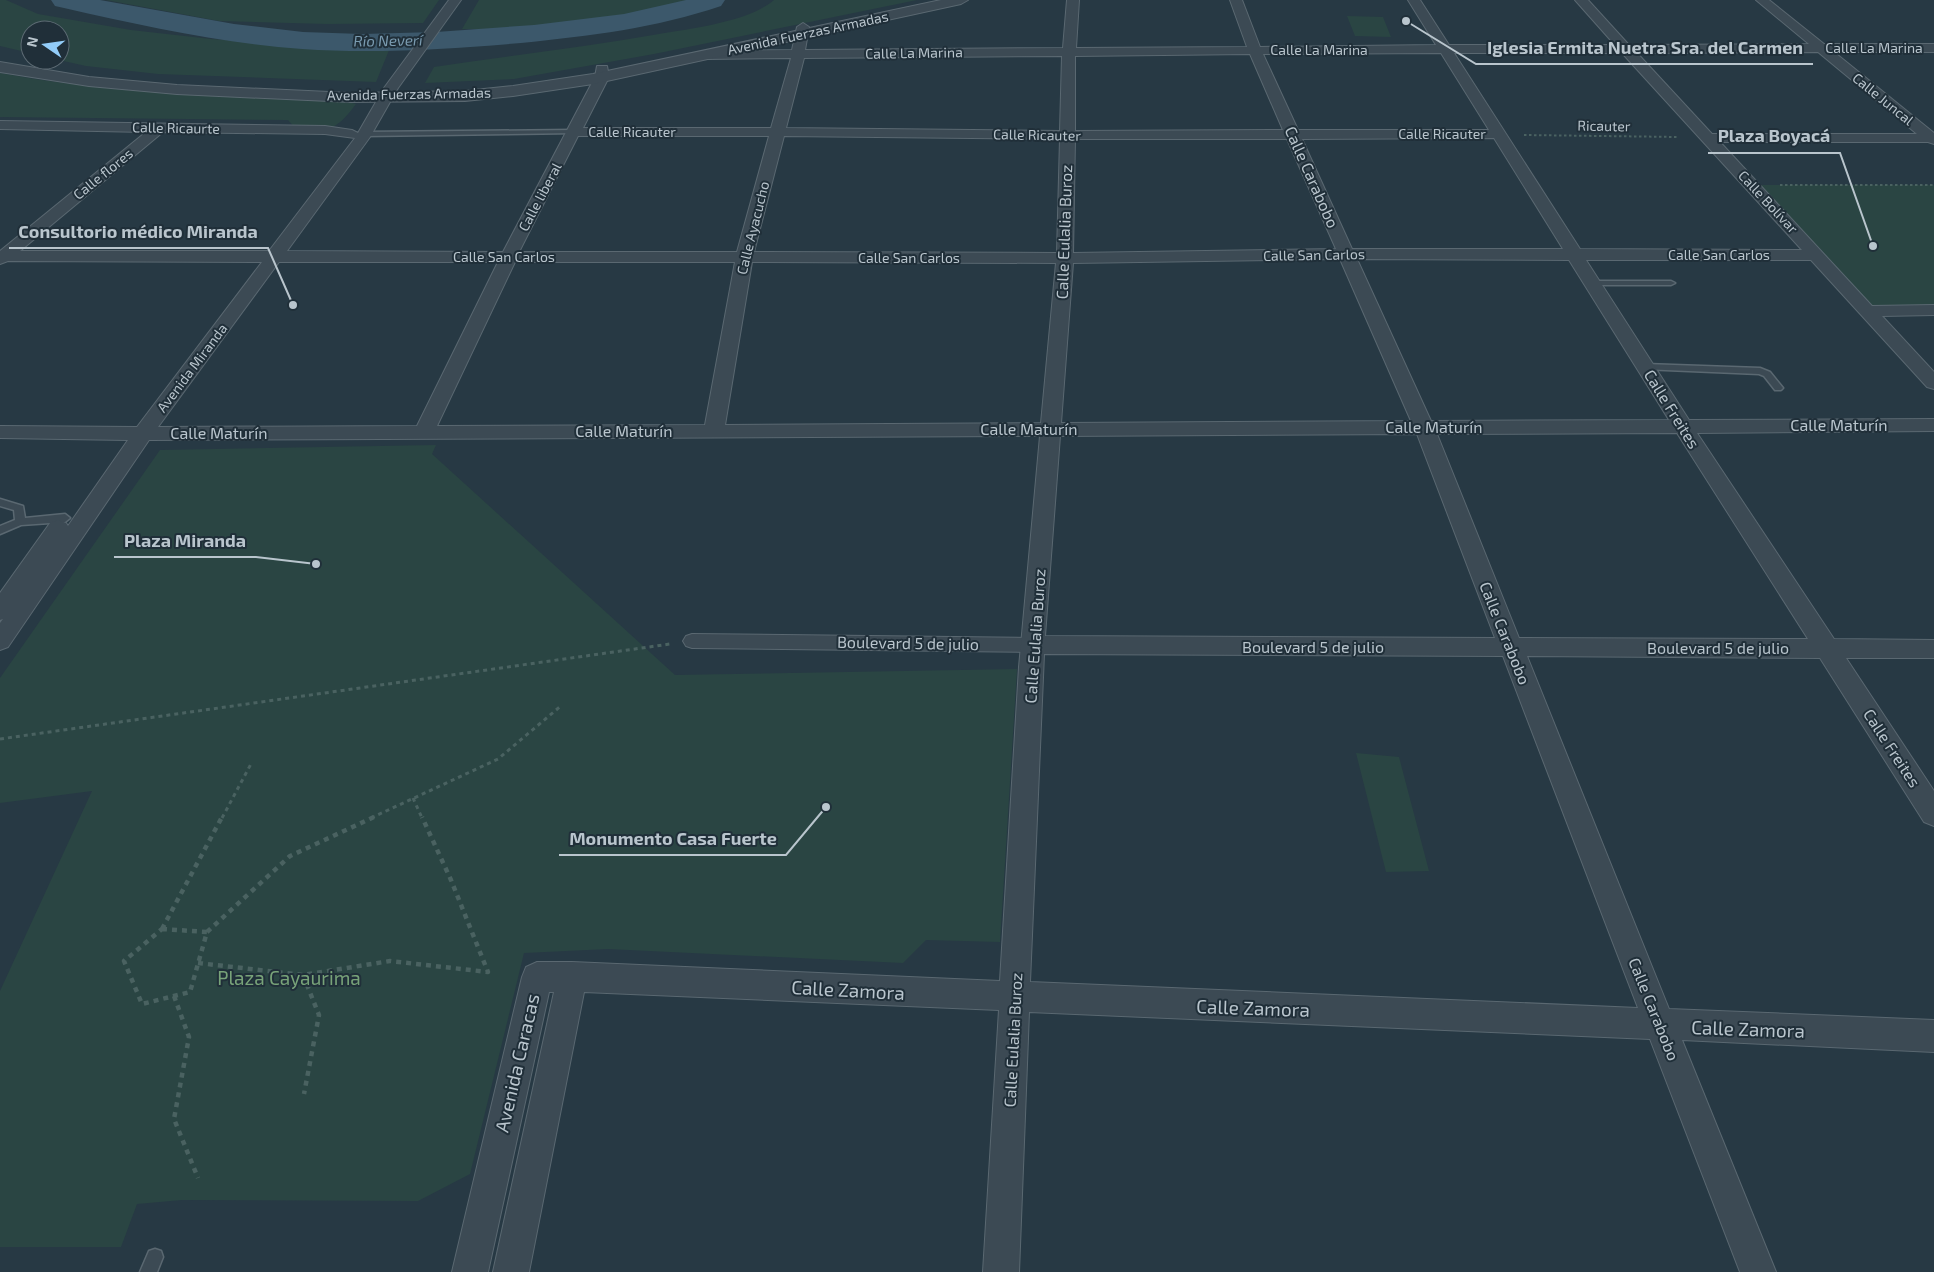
<svg xmlns="http://www.w3.org/2000/svg" width="1934" height="1272" viewBox="0 0 1934 1272" font-family="'Exo 2',sans-serif">
<rect width="100%" height="100%" fill="#273944"/>
<!-- green -->
<path fill="#2a4543" d="M 0,0 L 6,0 L 38,14 L 131,30 L 211,39 L 303,45 L 392,43 L 376,82 L 158,74 L 86,66 L 59,60 L 60,30 L 30,30 L 30,53 L 0,46 Z
M 106,0 L 439,0 L 423,23 L 327,24 L 219,21 Z
M 479,0 L 690,0 C 629,27 528,29 462,29 Z
M 774,0 L 917,0 L 654,54 L 514,79 L 425,83 L 434,67 C 509,56 585,47 659,34 C 693,28 748,22 774,0 Z
M 1347,16 L 1383,17 L 1391,37 L 1355,36 Z
M 0,73 C 113,94 229,97 344,101 L 356,104 C 336,131 329,131 297,130 L 288,120 L 0,117 Z
M 1755,185 L 1934,185 L 1934,307 L 1869,307 Z
M 436,445 L 432,454 L 675,675 L 1017,669 L 1000,942 L 926,940 L 903,963 L 608,949 L 524,953 L 470,1174 L 418,1201 L 182,1200 L 137,1204 L 121,1247 L 0,1247 L 0,991 L 92,791 L 0,803 L 0,678 L 160,450 Z
M 1356,753 L 1399,757 L 1429,871 L 1386,872 Z"/>
<g fill="none" stroke-linecap="round" stroke-linejoin="round">
<!-- river -->
<path fill="#3c586b" fill-rule="evenodd" d="M 51,0 L 100,0 L 234,24 L 303,32 L 362,34 L 436,32 L 534,25 L 624,14 L 686,0 L 725,0 L 721,6 C 656,28 590,36 521,43 C 449,49 375,54 302,49 C 222,43 143,26 64,8 L 55,6 Z"/>
<defs>
<path id="service" d="M 574,130 L 576,131 L 576,133 L 365,136 L 362,134 L 365,132 Z
M 1590,281 L 1671,281 L 1675,283 L 1671,285 L 1593,285 L 1589,283 Z
M 1645,364 L 1760,368 L 1770,372 L 1783,388 L 1781,390 L 1775,390 L 1764,376 L 1759,374 L 1642,369 L 1641,367 Z
M 0,499 L 23,506 L 25,518 L 65,514 L 70,518 L 65,522 L 21,525 L 0,534 L 0,526 L 15,520 L 14,510 L 0,506 Z
M 155,1249 L 161,1251 L 163,1257 L 157,1272 L 140,1272 L 149,1251 Z"/>
<path id="pedestrian" d="M 692,634 L 1033,638 L 1039,640 L 1042,645 L 1039,650 L 1033,652 L 692,648 L 686,646 L 683,641 L 686,636 Z"/>
<path id="minor" d="M 449,0 L 461,0 L 398,88 L 370,137 L 287,251 L 503,252 L 595,77 L 597,66 L 607,66 L 609,77 L 583,128 L 771,128 L 791,58 L 705,59 L 698,55 L 705,51 L 792,50 L 797,27 L 803,23 L 809,27 L 805,50 L 1063,48 L 1067,0 L 1079,0 L 1076,48 L 1247,47 L 1230,0 L 1242,0 L 1260,47 L 1436,45 L 1408,0 L 1420,0 L 1449,45 L 1615,45 L 1575,0 L 1588,0 L 1629,45 L 1809,44 L 1756,0 L 1769,0 L 1824,44 L 1934,44 L 1934,52 L 1834,52 L 1934,133 L 1934,144 L 1928,142 L 1720,142 L 1872,306 L 1934,305 L 1934,315 L 1882,316 L 1934,372 L 1934,389 L 1927,387 L 1811,260 L 1586,260 L 1689,420 L 1934,419 L 1934,431 L 1697,433 L 1834,639 L 1934,640 L 1934,658 L 1846,658 L 1934,791 L 1934,826 L 1924,822 L 1820,658 L 1527,656 L 1669,1009 L 1934,1020 L 1934,1052 L 1682,1040 L 1776,1272 L 1740,1272 L 1650,1039 L 1029,1012 L 1019,1272 L 983,1272 L 999,1010 L 584,992 L 529,1272 L 493,1272 L 554,992 L 549,992 L 488,1272 L 452,1272 L 522,977 L 526,967 L 537,962 L 572,962 L 1000,981 L 1019,667 L 1040,436 L 149,440 L 8,647 L 0,650 L 0,623 L 3,619 L 0,620 L 0,593 L 50,523 L 58,520 L 66,523 L 68,526 L 128,440 L 0,438 L 0,426 L 137,427 L 262,262 L 8,261 L 0,264 L 0,251 L 146,132 L 0,129 L 0,121 L 325,126 L 352,130 L 358,133 L 384,88 ZM 1818,52 L 1917,134 L 1712,134 L 1637,53 ZM 1441,53 L 1489,130 L 1298,130 L 1263,54 ZM 1454,53 L 1622,53 L 1802,250 L 1580,249 ZM 1250,54 L 1283,130 L 1075,131 L 1075,56 ZM 1062,56 L 1060,131 L 786,128 L 804,58 ZM 163,132 L 325,134 L 355,138 L 269,251 L 20,251 ZM 578,136 L 769,136 L 737,252 L 519,252 ZM 784,136 L 1060,139 L 1057,253 L 754,252 ZM 1494,138 L 1563,249 L 1352,249 L 1302,139 ZM 1075,139 L 1287,139 L 1336,249 L 1073,253 ZM 1340,259 L 1411,421 L 1061,423 L 1073,263 ZM 1357,259 L 1569,260 L 1669,420 L 1431,421 ZM 279,262 L 498,262 L 417,426 L 158,427 ZM 515,262 L 735,262 L 705,425 L 437,426 ZM 752,262 L 1056,263 L 1041,423 L 725,425 ZM 1677,433 L 1808,639 L 1519,638 L 1437,434 ZM 1417,434 L 1495,638 L 1045,636 L 1060,436 ZM 1044,654 L 1503,656 L 1638,1008 L 1030,982 Z"/>
<path id="tertiary" d="M 941,0 L 968,0 L 961,4 L 593,84 L 513,96 L 465,101 L 351,102 L 177,94 L 89,86 L 0,72 L 0,62 L 89,77 L 177,85 L 351,93 L 465,91 L 513,86 L 593,74 Z"/>
</defs>
<!-- service casing -->
<use href="#service" stroke="#5a6871" stroke-width="3"/>
<!-- pedestrian casing -->
<use href="#pedestrian" stroke="#5a6871" stroke-width="2"/>
<!-- minor casing -->
<use href="#minor" stroke="#5a6871" stroke-width="2"/>
<!-- tertiary casing -->
<use href="#tertiary" stroke="#5a6871" stroke-width="2"/>
<!-- path-far2 -->
<path stroke="#4a6261" stroke-width="2" stroke-dasharray="2.5 2.5" stroke-linecap="butt" d="M 1524,135 L 1678,137
M 1780,185 L 1934,185"/>
<!-- path-far1 -->
<path stroke="#4a6261" stroke-width="3" stroke-dasharray="4 4" stroke-linecap="butt" d="M 0,739 L 670,644
M 413,798 L 422,818
M 222,818 L 252,762
M 371,818 L 498,759 L 562,705"/>
<!-- path -->
<path stroke="#4a6261" stroke-width="4.5" stroke-dasharray="5 5" stroke-linecap="butt" d="M 162,929 L 207,932 L 190,992 L 142,1004 L 124,961 Z
M 162,929 L 222,817
M 207,932 L 290,856 L 374,817
M 198,963 L 303,975 L 390,961 L 488,972 L 451,880 L 422,817
M 303,975 L 319,1015 L 304,1094
M 174,996 L 189,1037 L 174,1119 L 198,1178"/>
<!-- service -->
<use href="#service" fill="#3c4a54" fill-rule="evenodd"/>
<!-- pedestrian -->
<use href="#pedestrian" fill="#3c4a54" fill-rule="evenodd"/>
<!-- minor -->
<use href="#minor" fill="#3c4a54" fill-rule="evenodd"/>
<!-- tertiary -->
<use href="#tertiary" fill="#3c4a54" fill-rule="evenodd"/>
</g>
<g text-anchor="middle" stroke-width="4" stroke-linejoin="round" paint-order="stroke">
<!-- far-street labels -->
<g font-size="14" fill="#b9c5cd" stroke="#202f39">
<text transform="translate(808 33) rotate(-12)" y="5">Avenida Fuerzas Armadas</text>
<text x="1874" y="53">Calle La Marina</text>
<text x="1319" y="55">Calle La Marina</text>
<text transform="translate(914 53) rotate(-1)" y="5">Calle La Marina</text>
<text transform="translate(409 94) rotate(-1)" y="5">Avenida Fuerzas Armadas</text>
<text transform="translate(1883 99) rotate(39)" y="5">Calle Juncal</text>
<text transform="translate(1604 126) rotate(1)" y="5">Ricauter</text>
<text transform="translate(176 128) rotate(1)" y="5">Calle Ricaurte</text>
<text x="632" y="137">Calle Ricauter</text>
<text x="1442" y="139">Calle Ricauter</text>
<text transform="translate(1037 135) rotate(1)" y="5">Calle Ricauter</text>
<text transform="translate(103 174) rotate(-39)" y="5">Calle flores</text>
<text transform="translate(540 197) rotate(-62)" y="5">Calle liberal</text>
<text transform="translate(1768 202) rotate(47)" y="5">Calle Bolívar</text>
<text transform="translate(753 228) rotate(-76)" y="5">Calle Ayacucho</text>
<text transform="translate(1314 255) rotate(-1)" y="5">Calle San Carlos</text>
<text x="1719" y="260">Calle San Carlos</text>
<text x="504" y="262">Calle San Carlos</text>
<text x="909" y="263">Calle San Carlos</text>
<text transform="translate(192 368) rotate(-53)" y="5">Avenida Miranda</text>
</g>
<!-- far-water labels -->
<g font-size="15" font-style="italic" fill="#7a9bb0" stroke="#202f39">
<text transform="translate(388 41) rotate(-1)" y="5">Río Neverí</text>
</g>
<!-- street labels -->
<g font-size="16" fill="#b9c5cd" stroke="#202f39">
<text transform="translate(1312 177) rotate(66)" y="6">Calle Carabobo</text>
<text transform="translate(1064 232) rotate(-88)" y="6">Calle Eulalia Buroz</text>
<text transform="translate(1672 409) rotate(58)" y="6">Calle Freites</text>
<text x="1839" y="431">Calle Maturín</text>
<text x="1434" y="433">Calle Maturín</text>
<text x="1029" y="435">Calle Maturín</text>
<text x="624" y="437">Calle Maturín</text>
<text x="219" y="439">Calle Maturín</text>
<text transform="translate(1505 633) rotate(68)" y="6">Calle Carabobo</text>
<text transform="translate(1035 636) rotate(-86)" y="6">Calle Eulalia Buroz</text>
<text transform="translate(908 643) rotate(1)" y="6">Boulevard 5 de julio</text>
<text x="1313" y="653">Boulevard 5 de julio</text>
<text x="1718" y="654">Boulevard 5 de julio</text>
<text transform="translate(1892 748) rotate(57)" y="6">Calle Freites</text>
<text transform="translate(1654 1009) rotate(68)" y="6">Calle Carabobo</text>
<text transform="translate(1013 1040) rotate(-87)" y="6">Calle Eulalia Buroz</text>
</g>
<!-- near-park labels -->
<g font-size="19" fill="#78a379" stroke="#202f39">
<text x="289" y="985">Plaza Cayaurima</text>
</g>
<!-- near-street labels -->
<g font-size="19" fill="#b9c5cd" stroke="#202f39">
<text transform="translate(848 990) rotate(3)" y="7">Calle Zamora</text>
<text transform="translate(1253 1008) rotate(2)" y="7">Calle Zamora</text>
<text transform="translate(1748 1029) rotate(2)" y="7">Calle Zamora</text>
<text transform="translate(517 1063) rotate(-77)" y="7">Avenida Caracas</text>
</g>
</g>
<!-- callouts -->
<path fill="none" stroke="#b9c5cd" stroke-width="2" d="M1406 21L1476 64H1813M1873 246L1840 153H1708M293 305L268 248H9M316 564L256 557H114M826 807L786 855H559"/>
<g fill="#b9c5cd" stroke="#202f39" stroke-width="2">
<circle cx="1406" cy="21" r="5"/>
<circle cx="1873" cy="246" r="5"/>
<circle cx="293" cy="305" r="5"/>
<circle cx="316" cy="564" r="5"/>
<circle cx="826" cy="807" r="5"/>
</g>
<g font-size="18" text-anchor="middle" font-weight="bold" fill="#b9c5cd" stroke="#202f39" stroke-width="4" stroke-linejoin="round" paint-order="stroke">
<text x="1645" y="54">Iglesia Ermita Nuetra Sra. del Carmen</text>
<text x="1774" y="142">Plaza Boyacá</text>
<text x="138" y="238">Consultorio médico Miranda</text>
<text x="185" y="547">Plaza Miranda</text>
<text x="673" y="845">Monumento Casa Fuerte</text>
</g>
<!-- north arrow -->
<g transform="translate(45 45) rotate(283)"><circle r="24" fill="#202f39" stroke="#5d6b74"/>
<path d="M0-4L9 19L0 12L-9 19Z" fill="#93cdf9"/>
<text y="-8" font-size="14" font-weight="bold" text-anchor="middle" fill="#b9c5cd">N</text>
</g>
</svg>
